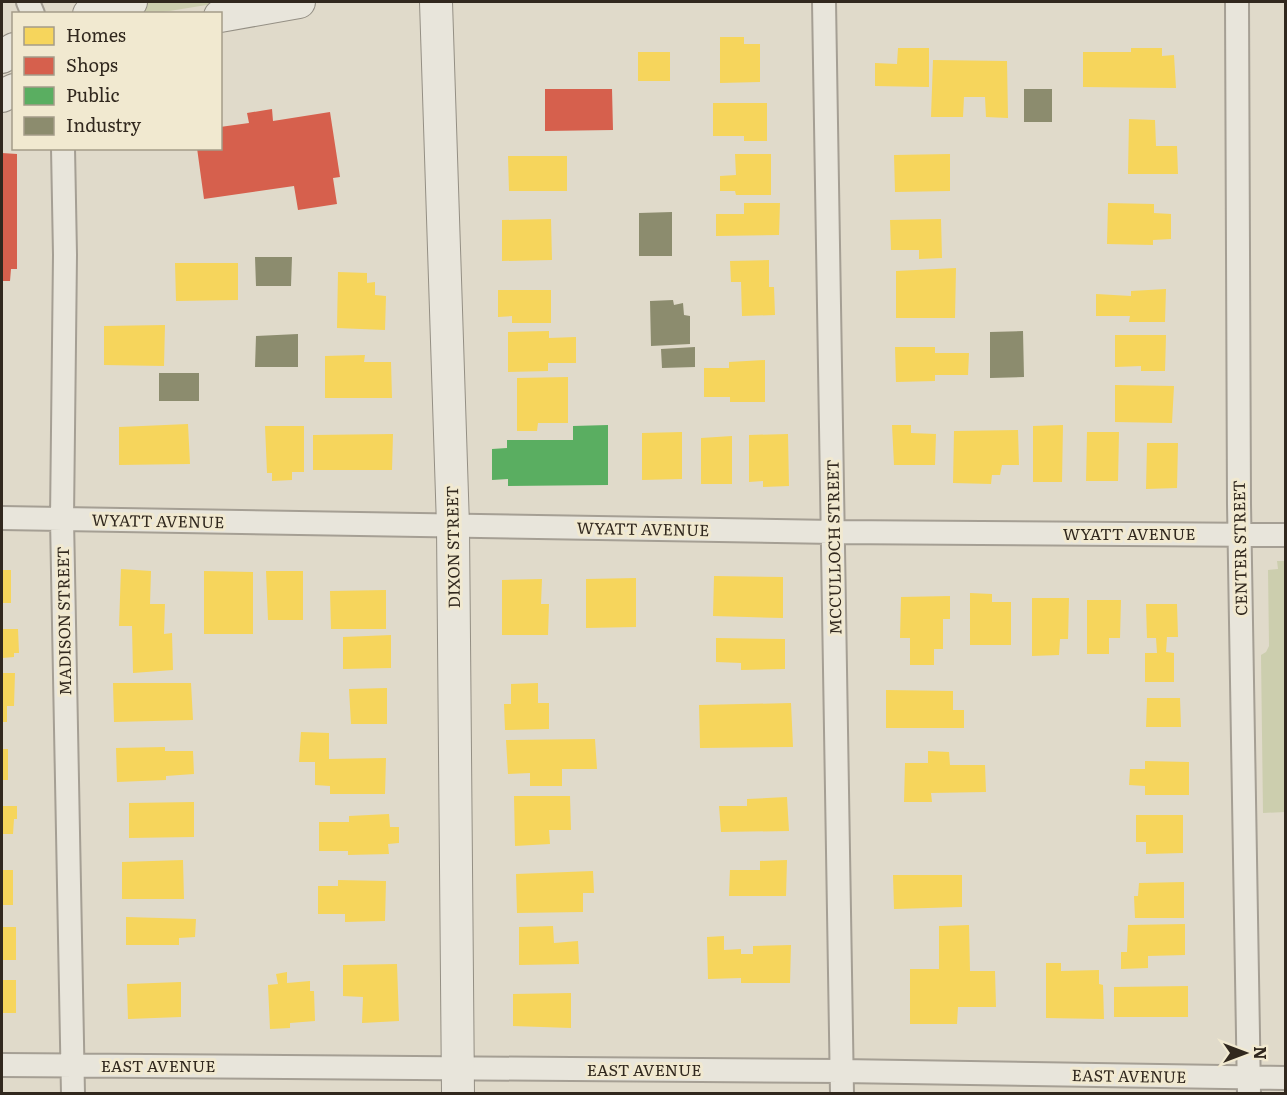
<svg xmlns="http://www.w3.org/2000/svg" width="1287" height="1095" viewBox="0 0 1287 1095" font-family="Literata,serif">
<rect width="100%" height="100%" fill="#e0daca"/>
<!-- green -->
<path fill="#ccceae" d="M 141,2 L 225,2 L 157,13 L 116,13 Z
M 1277,561 L 1286,561 L 1285,812 L 1263,813 L 1261,655 L 1266,652 L 1269,646 L 1268,570 L 1278,569 Z"/>
<!-- homes -->
<path fill="#f6d55c" d="M 720,37 L 744,37 L 744,44 L 760,44 L 760,82 L 720,83 Z
M 898,48 L 929,48 L 929,87 L 875,86 L 875,63 L 897,64 Z
M 1131,48 L 1162,48 L 1162,56 L 1174,55 L 1176,88 L 1083,87 L 1083,52 L 1131,52 Z
M 638,52 L 670,52 L 670,81 L 638,81 Z
M 933,60 L 1007,61 L 1008,118 L 986,117 L 985,97 L 964,97 L 963,117 L 931,117 Z
M 713,103 L 767,103 L 767,141 L 744,141 L 744,136 L 713,136 Z
M 1129,119 L 1155,120 L 1156,146 L 1177,146 L 1178,174 L 1128,174 Z
M 735,154 L 771,154 L 771,195 L 736,195 L 735,191 L 720,191 L 720,176 L 736,175 Z
M 950,154 L 950,191 L 895,192 L 894,155 Z
M 508,156 L 567,156 L 567,191 L 509,191 Z
M 744,203 L 780,203 L 779,235 L 716,236 L 716,214 L 744,214 Z
M 1108,203 L 1154,204 L 1154,213 L 1171,214 L 1171,239 L 1153,240 L 1153,245 L 1107,244 Z
M 551,219 L 552,260 L 502,261 L 502,220 Z
M 941,219 L 942,258 L 919,259 L 919,250 L 891,250 L 890,220 Z
M 769,260 L 769,287 L 774,287 L 775,315 L 742,316 L 741,282 L 731,282 L 730,261 Z
M 175,263 L 238,263 L 238,300 L 176,301 Z
M 956,268 L 955,318 L 896,318 L 896,271 Z
M 338,272 L 367,273 L 367,283 L 375,282 L 375,295 L 386,296 L 385,330 L 337,328 Z
M 1166,289 L 1165,322 L 1129,322 L 1130,316 L 1096,316 L 1096,294 L 1131,296 L 1131,291 Z
M 498,290 L 551,290 L 551,323 L 512,323 L 512,316 L 498,317 Z
M 165,325 L 164,366 L 104,365 L 104,326 Z
M 549,331 L 549,338 L 576,337 L 576,363 L 548,363 L 548,371 L 508,372 L 508,332 Z
M 1115,335 L 1166,335 L 1165,371 L 1141,371 L 1141,366 L 1115,367 Z
M 895,347 L 935,347 L 935,353 L 969,353 L 968,375 L 935,375 L 935,381 L 896,382 Z
M 365,355 L 364,362 L 391,362 L 392,398 L 325,398 L 325,356 Z
M 765,360 L 765,402 L 730,402 L 730,397 L 704,397 L 704,368 L 729,368 L 729,362 Z
M 568,377 L 568,423 L 538,423 L 537,431 L 517,431 L 517,378 Z
M 1115,385 L 1174,386 L 1172,423 L 1115,422 Z
M 188,424 L 190,464 L 119,465 L 119,427 Z
M 892,425 L 911,425 L 911,433 L 936,434 L 935,465 L 894,465 Z
M 1063,425 L 1062,482 L 1033,482 L 1033,426 Z
M 265,426 L 304,426 L 304,472 L 292,472 L 292,480 L 272,481 L 272,473 L 267,473 Z
M 1018,430 L 1019,465 L 1002,465 L 1000,475 L 992,475 L 991,484 L 953,483 L 954,431 Z
M 682,432 L 682,479 L 642,480 L 642,433 Z
M 1087,432 L 1119,432 L 1118,481 L 1086,481 Z
M 393,434 L 392,470 L 313,470 L 313,435 Z
M 788,434 L 789,486 L 763,487 L 763,481 L 749,482 L 749,435 Z
M 732,436 L 732,484 L 701,484 L 701,438 Z
M 1147,443 L 1178,443 L 1177,488 L 1146,489 Z
M 121,569 L 151,571 L 150,604 L 165,604 L 164,634 L 172,633 L 173,670 L 133,673 L 132,626 L 119,626 Z
M 2,570 L 11,570 L 11,603 L 2,603 Z
M 204,571 L 253,572 L 253,634 L 204,634 Z
M 266,571 L 303,571 L 303,620 L 268,620 Z
M 714,576 L 783,577 L 783,618 L 713,616 Z
M 636,578 L 636,627 L 586,628 L 586,579 Z
M 542,579 L 541,604 L 549,604 L 548,635 L 502,635 L 502,580 Z
M 386,590 L 386,629 L 331,629 L 330,591 Z
M 970,593 L 992,594 L 992,602 L 1011,602 L 1011,645 L 970,645 Z
M 950,596 L 950,619 L 943,619 L 943,649 L 934,649 L 934,665 L 910,665 L 910,638 L 900,638 L 901,597 Z
M 1032,598 L 1069,598 L 1068,639 L 1060,639 L 1059,655 L 1032,656 Z
M 1087,600 L 1121,600 L 1120,638 L 1109,638 L 1109,654 L 1087,654 Z
M 1146,604 L 1177,604 L 1178,637 L 1167,637 L 1166,652 L 1174,653 L 1174,682 L 1145,682 L 1145,653 L 1157,653 L 1156,638 L 1147,638 Z
M 2,629 L 18,629 L 19,653 L 14,653 L 14,657 L 2,658 Z
M 391,635 L 391,668 L 343,669 L 343,637 Z
M 716,638 L 785,639 L 785,669 L 741,670 L 741,663 L 716,662 Z
M 2,673 L 15,673 L 14,706 L 7,706 L 7,722 L 2,722 Z
M 113,683 L 191,683 L 193,720 L 114,722 Z
M 538,683 L 538,703 L 549,703 L 549,729 L 505,730 L 504,704 L 511,704 L 511,684 Z
M 387,688 L 387,724 L 351,724 L 349,689 Z
M 886,690 L 953,691 L 953,710 L 964,710 L 964,728 L 886,728 Z
M 1147,698 L 1180,698 L 1181,727 L 1146,727 Z
M 791,703 L 793,747 L 700,748 L 699,705 Z
M 301,732 L 329,733 L 329,759 L 386,758 L 385,794 L 330,794 L 330,786 L 315,785 L 315,762 L 299,762 Z
M 595,739 L 597,769 L 562,769 L 562,786 L 530,786 L 530,773 L 508,774 L 506,740 Z
M 165,747 L 165,751 L 193,751 L 194,774 L 166,776 L 166,780 L 117,782 L 116,748 Z
M 2,749 L 8,749 L 8,780 L 2,780 Z
M 928,751 L 949,752 L 950,765 L 985,765 L 986,792 L 931,793 L 932,802 L 904,802 L 905,763 L 928,763 Z
M 1145,761 L 1189,762 L 1189,795 L 1145,795 L 1145,786 L 1129,785 L 1130,769 L 1145,769 Z
M 514,796 L 570,796 L 571,830 L 549,830 L 550,844 L 515,846 Z
M 787,797 L 789,831 L 721,832 L 719,806 L 747,806 L 747,799 Z
M 194,802 L 194,837 L 129,838 L 129,803 Z
M 2,806 L 17,806 L 17,819 L 14,819 L 13,834 L 2,834 Z
M 389,814 L 390,827 L 399,827 L 399,843 L 388,844 L 389,854 L 348,855 L 348,851 L 319,851 L 319,822 L 349,822 L 349,816 Z
M 1136,815 L 1183,815 L 1183,853 L 1146,854 L 1146,842 L 1136,842 Z
M 183,860 L 184,899 L 122,899 L 122,862 Z
M 787,860 L 786,896 L 729,896 L 730,870 L 760,870 L 760,861 Z
M 2,870 L 13,870 L 13,905 L 2,905 Z
M 593,871 L 594,893 L 583,893 L 583,912 L 517,913 L 516,874 Z
M 893,875 L 962,875 L 962,907 L 894,909 Z
M 338,880 L 386,881 L 385,921 L 345,922 L 345,914 L 318,914 L 318,886 L 338,886 Z
M 1184,882 L 1184,918 L 1135,918 L 1134,896 L 1138,896 L 1139,883 Z
M 126,917 L 196,919 L 195,937 L 179,938 L 179,945 L 126,945 Z
M 1185,924 L 1185,955 L 1148,956 L 1148,968 L 1121,969 L 1121,952 L 1127,952 L 1128,925 Z
M 969,925 L 970,971 L 995,971 L 996,1007 L 958,1007 L 957,1024 L 910,1024 L 910,969 L 939,969 L 939,926 Z
M 553,926 L 554,943 L 578,941 L 579,964 L 519,965 L 519,927 Z
M 2,927 L 16,927 L 16,960 L 2,960 Z
M 724,936 L 724,950 L 741,949 L 741,954 L 753,954 L 753,946 L 791,945 L 790,983 L 741,983 L 741,978 L 708,979 L 707,937 Z
M 1046,963 L 1061,963 L 1061,971 L 1099,970 L 1099,984 L 1103,985 L 1104,1019 L 1046,1018 Z
M 397,964 L 399,1021 L 362,1023 L 363,997 L 343,996 L 343,965 Z
M 287,972 L 287,983 L 310,981 L 310,991 L 314,991 L 315,1021 L 290,1023 L 290,1028 L 270,1029 L 268,985 L 278,984 L 276,974 Z
M 2,980 L 16,980 L 16,1013 L 2,1013 Z
M 181,982 L 181,1017 L 128,1019 L 127,984 Z
M 1188,986 L 1188,1017 L 1114,1017 L 1114,987 Z
M 571,993 L 571,1028 L 513,1026 L 513,994 Z"/>
<!-- shops -->
<path fill="#d6604d" d="M 545,89 L 612,89 L 613,130 L 545,131 Z
M 272,109 L 273,121 L 330,112 L 340,177 L 333,178 L 337,204 L 298,210 L 294,186 L 204,199 L 197,148 L 220,148 L 220,127 L 249,123 L 247,113 Z
M 2,153 L 17,154 L 17,269 L 11,269 L 10,281 L 2,281 Z"/>
<!-- public -->
<path fill="#5aae61" d="M 608,425 L 608,485 L 508,486 L 508,479 L 492,480 L 492,449 L 507,448 L 507,440 L 573,440 L 573,426 Z"/>
<!-- industry -->
<path fill="#8c8c6e" d="M 1024,89 L 1052,89 L 1052,122 L 1024,122 Z
M 672,212 L 672,256 L 639,256 L 639,213 Z
M 255,257 L 292,257 L 291,286 L 256,286 Z
M 673,300 L 674,305 L 683,303 L 684,315 L 690,316 L 690,344 L 651,346 L 650,301 Z
M 1023,331 L 1024,377 L 990,378 L 990,332 Z
M 298,334 L 298,367 L 255,367 L 256,336 Z
M 695,347 L 695,367 L 662,368 L 661,349 Z
M 159,373 L 199,373 L 199,401 L 159,401 Z"/>
<g fill="none" stroke-linecap="round" stroke-linejoin="round">
<defs>
<path id="street" d="M 28,2 L 33,14
M 824,2 L 842,1094
M 1237,2 L 1239,504 L 1249,1094
M 63,148 L 65,255 L 62,519 L 73,1094
M 2,518 L 834,532 L 1286,535
M 2,1065 L 841,1071 L 1286,1078"/>
<path id="secondary" d="M 436,2 L 453,526 L 458,1094
M 89,14 L 131,2
M 220,16 L 299,2
M 2,57 L 14,49
M 2,96 L 14,90"/>
</defs>
<!-- street casing -->
<use href="#street" stroke="#a59f94" stroke-width="26"/>
<!-- secondary casing -->
<use href="#secondary" stroke="#948f84" stroke-width="34"/>
<!-- street -->
<use href="#street" stroke="#e8e5db" stroke-width="22"/>
<!-- secondary -->
<use href="#secondary" stroke="#e8e5db" stroke-width="32"/>
</g>
<g text-anchor="middle" stroke-width="6" stroke-linejoin="round" paint-order="stroke">
<!-- street labels -->
<g font-size="16" fill="#31281e" stroke="#f1e9d0">
<text transform="translate(158 521) rotate(1)" y="6">WYATT AVENUE</text>
<text transform="translate(643 529) rotate(1)" y="6">WYATT AVENUE</text>
<text x="1129" y="540">WYATT AVENUE</text>
<text transform="translate(453 547) rotate(-91)" y="6">DIXON STREET</text>
<text transform="translate(834 547) rotate(-91)" y="6">MCCULLOCH STREET</text>
<text transform="translate(1240 548) rotate(-91)" y="6">CENTER STREET</text>
<text transform="translate(64 621) rotate(-91)" y="6">MADISON STREET</text>
<text x="158" y="1072">EAST AVENUE</text>
<text x="644" y="1076">EAST AVENUE</text>
<text transform="translate(1129 1076) rotate(1)" y="6">EAST AVENUE</text>
</g>
</g>
<!-- border -->
<rect width="1287" height="1095" fill="none" stroke="#31281e" stroke-width="6"/>
<!-- legend -->
<rect x="12" y="12" width="210" height="138" fill="#f1e9d0" stroke="#a49c89" stroke-width="1.5"/>
<rect x="24" y="27" width="30" height="18" fill="#f6d55c" stroke="#a49c89" stroke-width="1.5"/>
<text x="66" y="42" font-size="18" fill="#31281e">Homes</text>
<rect x="24" y="57" width="30" height="18" fill="#d6604d" stroke="#a49c89" stroke-width="1.5"/>
<text x="66" y="72" font-size="18" fill="#31281e">Shops</text>
<rect x="24" y="87" width="30" height="18" fill="#5aae61" stroke="#a49c89" stroke-width="1.5"/>
<text x="66" y="102" font-size="18" fill="#31281e">Public</text>
<rect x="24" y="117" width="30" height="18" fill="#8c8c6e" stroke="#a49c89" stroke-width="1.5"/>
<text x="66" y="132" font-size="18" fill="#31281e">Industry</text>
<!-- north arrow -->
<g transform="translate(1245 1053) rotate(90)" stroke="#f1e9d0" stroke-width="4.5" paint-order="stroke">
<path d="M0-4.5L10 22L0 15L-10 22Z" fill="#31281e"/>
<text y="-9" font-size="16" font-weight="bold" text-anchor="middle" fill="#31281e">N</text>
</g>
</svg>
